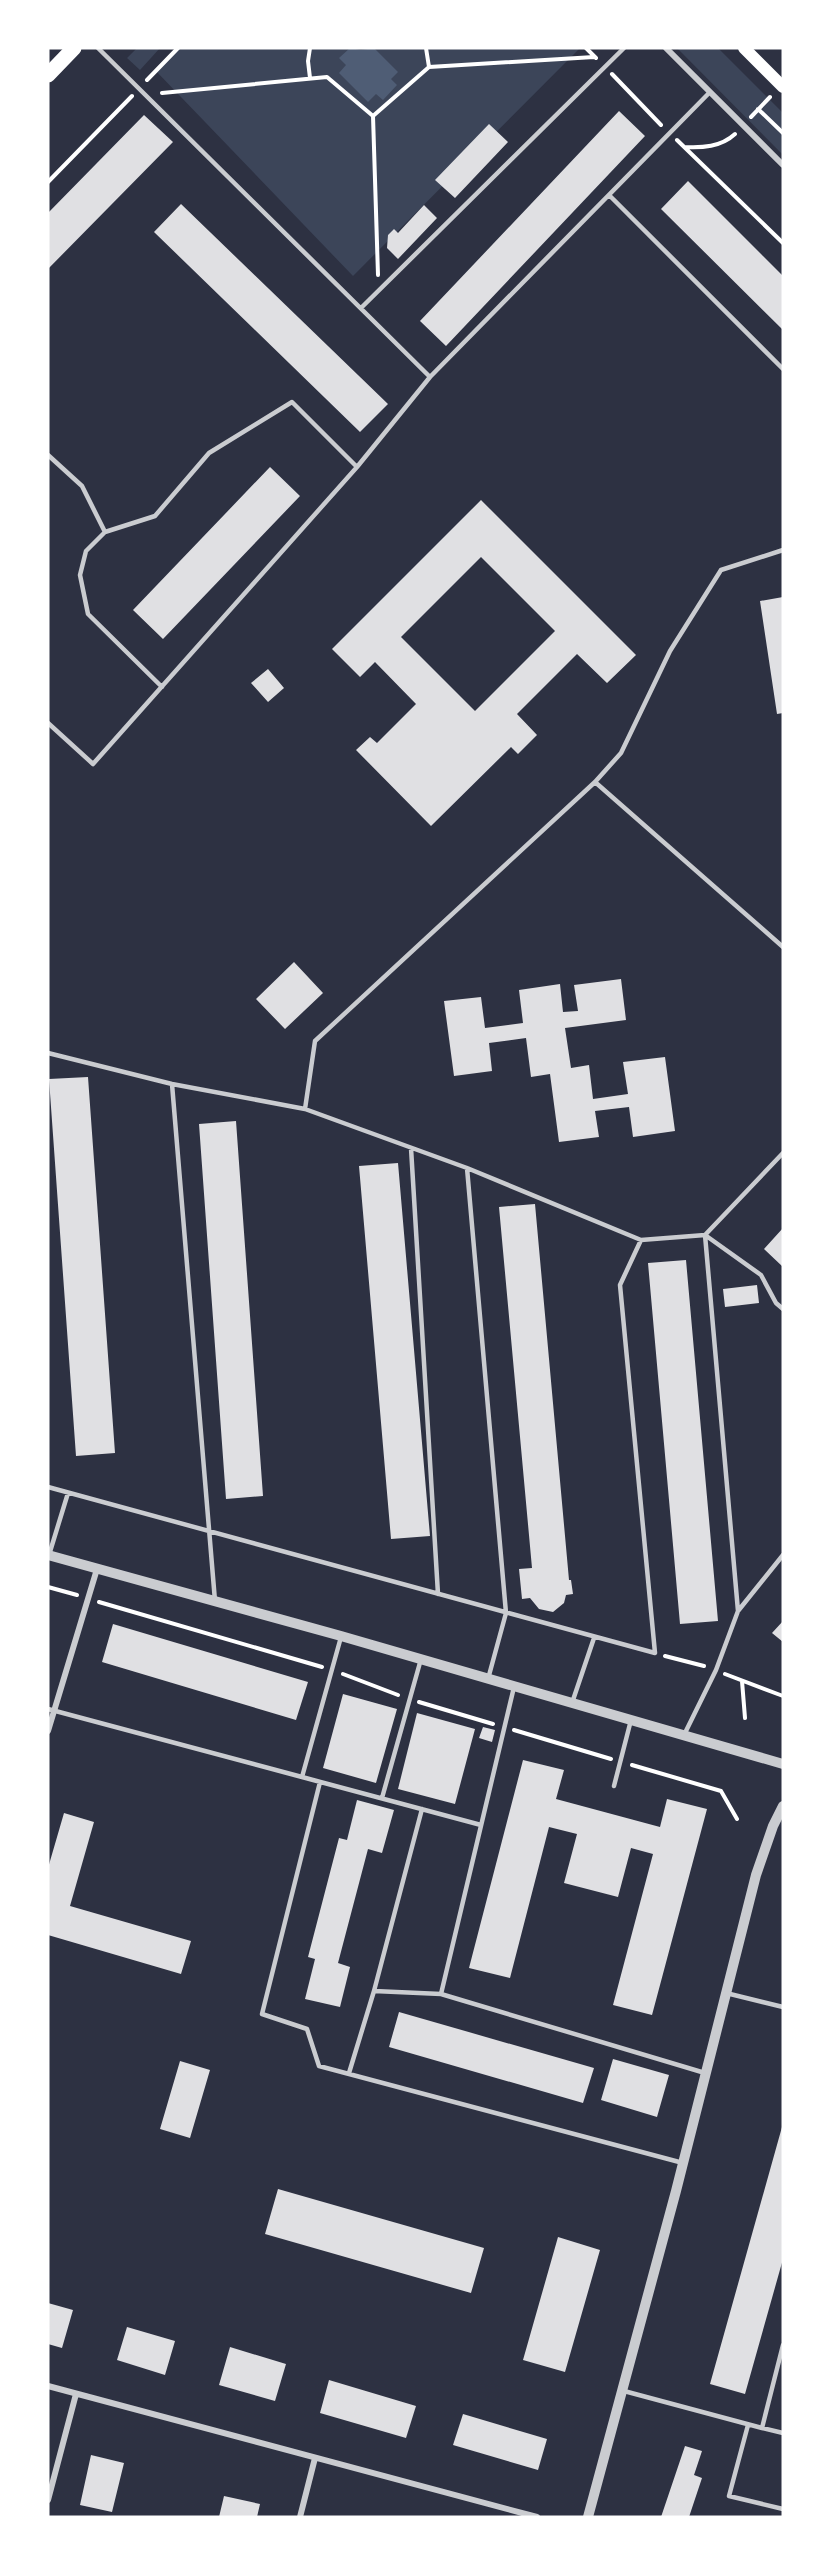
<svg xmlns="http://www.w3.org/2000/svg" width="831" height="2565" viewBox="0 0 831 2565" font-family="'Sofia Sans Condensed',sans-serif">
<rect width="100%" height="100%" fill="#2d3142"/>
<!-- green -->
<path fill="#3c4559" d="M 137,48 L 160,48 L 140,70 L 127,58 Z
M 177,48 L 578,48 L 579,49 L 353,276 L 155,70 Z
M 677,48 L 718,48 L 783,113 L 783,155 Z"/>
<!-- water -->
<path fill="#4f5d75" d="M 350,48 L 361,50 L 374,48 L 398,72 L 391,79 L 397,85 L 383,100 L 376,94 L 368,102 L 339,73 L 346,65 L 339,58 Z"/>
<!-- building -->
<path fill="#e0e0e3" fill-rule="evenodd" d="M 619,111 L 645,136 L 446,346 L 420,321 Z
M 144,115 L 173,142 L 48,269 L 48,213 Z
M 489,124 L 508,142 L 455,198 L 435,180 Z
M 688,181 L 783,276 L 783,330 L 661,209 Z
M 181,204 L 388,404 L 360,432 L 154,232 Z
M 424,205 L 437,218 L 398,259 L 387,248 L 388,235 L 394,229 L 398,233 Z
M 270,467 L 300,496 L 163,639 L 133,610 Z
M 481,500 L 636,655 L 607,683 L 577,654 L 517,714 L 537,735 L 518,754 L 511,747 L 431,826 L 356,750 L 370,737 L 377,743 L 416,704 L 375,662 L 360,677 L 332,649 ZM 481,557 L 555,631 L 475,711 L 401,637 Z
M 783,597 L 783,713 L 777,714 L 760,601 Z
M 268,669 L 284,688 L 268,702 L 251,683 Z
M 294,962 L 323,993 L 285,1029 L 256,999 Z
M 621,979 L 626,1020 L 565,1028 L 571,1068 L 589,1065 L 593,1099 L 628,1094 L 623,1062 L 665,1057 L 675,1131 L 633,1137 L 629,1107 L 595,1111 L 599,1137 L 559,1142 L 550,1074 L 531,1077 L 526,1038 L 489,1043 L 492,1071 L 454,1076 L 444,1001 L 481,997 L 485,1028 L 523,1023 L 519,990 L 560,984 L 563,1012 L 578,1011 L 574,985 Z
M 88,1077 L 115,1453 L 76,1456 L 49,1079 Z
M 236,1121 L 263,1496 L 226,1499 L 199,1124 Z
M 398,1163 L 430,1536 L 391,1539 L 359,1166 Z
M 535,1204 L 569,1580 L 571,1580 L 573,1594 L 566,1595 L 564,1603 L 553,1612 L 539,1609 L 530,1598 L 522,1599 L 519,1569 L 532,1568 L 499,1207 Z
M 783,1228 L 783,1267 L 764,1249 Z
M 686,1260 L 718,1621 L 680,1624 L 648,1263 Z
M 757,1285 L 759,1303 L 725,1307 L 723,1289 Z
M 783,1621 L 783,1642 L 772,1633 Z
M 113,1624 L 308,1682 L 296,1720 L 102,1662 Z
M 343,1694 L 397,1709 L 376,1783 L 323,1768 Z
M 417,1713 L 475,1729 L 455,1804 L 398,1789 Z
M 483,1727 L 495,1730 L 492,1742 L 479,1738 Z
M 523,1760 L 564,1770 L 556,1799 L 660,1827 L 667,1799 L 707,1809 L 652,2015 L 613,2005 L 653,1854 L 631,1848 L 618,1897 L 564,1883 L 577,1834 L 549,1827 L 510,1978 L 469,1968 Z
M 357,1800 L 394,1810 L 382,1853 L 368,1849 L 338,1963 L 350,1967 L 340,2007 L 305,1999 L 315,1959 L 308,1957 L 339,1838 L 347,1840 Z
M 64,1813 L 94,1822 L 70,1906 L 191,1941 L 181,1974 L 48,1935 L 48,1868 Z
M 399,2012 L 594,2068 L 583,2103 L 389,2047 Z
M 613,2059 L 669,2075 L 657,2117 L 601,2100 Z
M 180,2061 L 210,2070 L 190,2138 L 160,2129 Z
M 782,2127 L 783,2259 L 745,2394 L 710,2384 Z
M 278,2189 L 484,2248 L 471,2293 L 265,2234 Z
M 558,2237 L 600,2250 L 565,2372 L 523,2360 Z
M 48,2303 L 73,2310 L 62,2348 L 48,2344 Z
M 127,2327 L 175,2341 L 165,2375 L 117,2360 Z
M 230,2347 L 286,2364 L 275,2401 L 219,2385 Z
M 329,2380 L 416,2406 L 406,2438 L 320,2413 Z
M 463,2414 L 547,2439 L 538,2470 L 453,2445 Z
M 685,2446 L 702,2451 L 694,2475 L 702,2478 L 689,2517 L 661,2517 Z
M 91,2455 L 124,2463 L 112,2512 L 80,2505 Z
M 224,2496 L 260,2504 L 257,2517 L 219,2517 Z"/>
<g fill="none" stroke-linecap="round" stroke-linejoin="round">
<!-- path -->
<path stroke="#fff" stroke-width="4" d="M 586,48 L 596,58
M 429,67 L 594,57
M 612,74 L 661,125
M 310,78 L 308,61 L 310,48
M 147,80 L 178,48
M 162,93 L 327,77 L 373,116 L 429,67 L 426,48
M 758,109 L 783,133
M 373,116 L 378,275
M 751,117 L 770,97
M 677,140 L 783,243
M 684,147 C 702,148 721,147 735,134
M 48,182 L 132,96
M 48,1587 L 77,1595
M 99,1602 L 322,1667
M 665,1656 L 704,1666
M 343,1674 L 398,1695
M 725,1674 L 783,1696
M 742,1681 L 745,1718
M 419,1702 L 493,1724
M 514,1730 L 611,1759
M 632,1765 L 721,1791 L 737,1819"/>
<!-- service -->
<path stroke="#caccd0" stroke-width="4.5" d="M 98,48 L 430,377
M 610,196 L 783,369
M 361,308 L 624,48
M 48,455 L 82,486 L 105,532
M 162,687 L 88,614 L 80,575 L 86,551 L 105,532 L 155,516 L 209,453 L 292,402 L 357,467
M 48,723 L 93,764 L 357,467 L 430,377 L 710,92
M 595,782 L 783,947
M 48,1053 L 172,1084 L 305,1109 L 467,1168 L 641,1240 L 705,1235 L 783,1153
M 172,1084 L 215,1601
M 305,1109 L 315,1041 L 595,782 L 621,753 L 670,651 L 721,570 L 783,550
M 411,1148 L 438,1594
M 467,1168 L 506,1613 L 488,1679
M 705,1235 L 738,1611
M 705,1235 L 761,1275 L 776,1303 L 783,1309
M 48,1487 L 655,1653 L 620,1285 L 641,1240
M 49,1555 L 68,1493
M 341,1637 L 302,1777 L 481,1825
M 572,1703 L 594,1638
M 48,1709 L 302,1777
M 684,1735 L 716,1670 L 738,1611 L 783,1555
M 320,1782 L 262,2014 L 307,2029 L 319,2066 L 683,2163
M 614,1786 L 631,1720
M 382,1798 L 421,1659
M 374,1991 L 422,1809
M 726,1993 L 783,2007
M 441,1994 L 514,1687
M 349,2073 L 374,1991 L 441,1994 L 705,2073
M 624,2391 L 762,2428 L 783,2345
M 748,2425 L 729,2496 L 783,2509
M 762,2428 L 783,2433"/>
<!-- minor -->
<path stroke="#caccd0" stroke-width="6" d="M 666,48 L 783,165
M 48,1731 L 97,1569
M 48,2386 L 537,2517
M 48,2500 L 76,2394
M 300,2517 L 315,2458"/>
<!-- tertiary -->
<path stroke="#caccd0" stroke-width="10" d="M 48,1555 L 341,1636 L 783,1764
M 588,2517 L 676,2191 L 756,1875 L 773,1826 L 783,1806"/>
<!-- secondary -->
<path stroke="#fff" stroke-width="12" d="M 744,48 L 783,87"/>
<!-- primary -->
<path stroke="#fff" stroke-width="15" d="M 48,75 L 74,48"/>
</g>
<!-- border -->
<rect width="831" height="2565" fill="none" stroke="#ffffff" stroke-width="99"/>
</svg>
